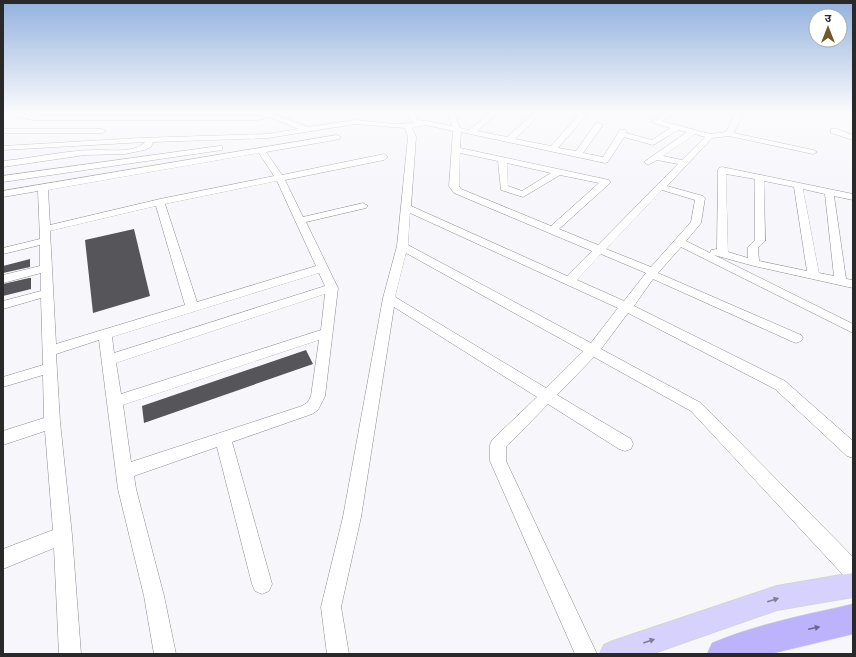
<svg xmlns="http://www.w3.org/2000/svg" width="856" height="657" viewBox="0 0 856 657" font-family="Helvetica,'Noto Sans Devanagari',sans-serif">
<rect width="100%" height="100%" fill="#f6f6fb"/>
<!-- building -->
<path fill="#56565a" d="M 134,229 L 150,296 L 93,313 L 85,240 Z
M 30,259 L 30,267 L 3,273 L 3,266 Z
M 29,278 L 31,278 L 31,289 L 3,296 L 3,284 Z
M 306,350 L 313,364 L 144,423 L 142,406 Z"/>
<g fill="none" stroke-linecap="round" stroke-linejoin="round">
<defs>
<path id="minor" d="M 3,112 L 17,112 L 31,116 L 36,112 L 45,112 L 41,116 L 258,116 L 271,113 L 308,127 L 355,120 L 395,124 L 414,123 L 409,119 L 407,112 L 415,112 L 416,118 L 422,121 L 426,121 L 452,126 L 447,112 L 454,112 L 460,128 L 469,130 L 491,112 L 499,112 L 477,131 L 507,137 L 535,112 L 543,112 L 515,139 L 551,146 L 577,117 L 570,112 L 580,112 L 586,116 L 558,148 L 576,151 L 596,123 L 599,123 L 603,125 L 583,153 L 603,157 L 620,130 L 626,130 L 626,133 L 652,140 L 670,128 L 651,122 L 668,112 L 677,112 L 662,121 L 710,134 L 726,132 L 736,112 L 749,112 L 742,115 L 734,133 L 813,150 L 817,152 L 813,154 L 729,136 L 712,138 L 667,186 L 703,196 L 705,198 L 701,223 L 686,241 L 710,253 L 711,250 L 717,249 L 718,170 L 719,168 L 722,167 L 853,194 L 853,200 L 834,196 L 846,279 L 853,280 L 853,288 L 754,266 L 714,255 L 853,324 L 853,333 L 681,247 L 658,273 L 801,335 L 803,338 L 801,341 L 796,343 L 791,341 L 653,279 L 634,306 L 785,381 L 853,441 L 853,458 L 847,456 L 775,389 L 628,313 L 601,349 L 701,403 L 853,557 L 853,581 L 846,578 L 691,411 L 594,357 L 557,395 L 631,439 L 633,444 L 631,449 L 625,451 L 619,449 L 548,404 L 506,447 L 506,461 L 597,654 L 575,654 L 490,461 L 490,445 L 492,440 L 537,397 L 394,307 L 361,517 L 341,607 L 349,654 L 327,654 L 321,607 L 343,517 L 383,298 L 397,246 L 408,137 L 405,128 L 355,124 L 268,138 L 153,142 L 151,147 L 144,150 L 125,154 L 85,155 L 3,167 L 3,161 C 34,158 66,150 98,150 C 111,150 136,153 145,142 L 3,150 L 3,146 L 139,138 L 268,134 L 298,129 L 270,117 L 258,120 L 32,120 ZM 426,125 L 453,131 L 449,186 L 454,193 L 592,251 L 567,276 L 411,206 L 416,137 L 412,128 ZM 678,130 L 687,132 L 644,162 L 648,165 L 657,160 L 678,164 L 598,245 L 559,229 L 609,184 L 611,182 L 609,180 L 460,148 L 461,132 L 605,163 L 608,162 L 624,137 L 653,145 ZM 695,134 L 705,137 L 682,160 L 663,156 ZM 460,153 L 498,161 L 501,190 L 523,197 L 560,175 L 599,183 L 551,226 L 461,189 L 459,186 ZM 507,163 L 551,173 L 522,191 L 508,186 ZM 726,174 L 755,179 L 755,240 L 748,247 L 748,258 L 728,252 ZM 764,181 L 794,187 L 807,271 L 759,261 L 758,248 L 765,241 ZM 803,189 L 825,194 L 834,276 L 819,273 ZM 662,190 L 695,200 L 691,222 L 651,267 L 606,249 ZM 410,213 L 618,308 L 591,343 L 408,245 ZM 406,253 L 583,351 L 546,388 L 395,297 ZM 601,254 L 646,273 L 624,301 L 577,280 Z
M 3,129 L 102,129 L 106,131 L 102,133 L 3,133 Z
M 831,129 L 837,129 L 853,135 L 853,140 L 831,133 Z
M 337,135 L 341,137 L 340,139 L 266,152 L 282,175 L 384,154 L 388,157 L 384,160 L 285,180 L 303,217 L 363,203 L 368,206 L 366,208 L 306,222 L 338,288 L 325,396 L 318,410 L 312,414 L 232,442 L 272,584 L 269,591 L 262,594 L 255,591 L 252,584 L 217,447 L 134,476 L 136,489 L 164,596 L 176,654 L 154,654 L 144,596 L 118,489 L 99,340 L 56,354 L 60,422 L 72,535 L 81,654 L 59,654 L 54,548 L 3,569 L 3,549 L 53,530 L 45,431 L 3,445 L 3,431 L 44,418 L 43,375 L 3,387 L 3,377 L 43,365 L 41,298 L 3,309 L 3,301 L 41,291 L 41,273 L 3,283 L 3,275 L 40,266 L 40,245 L 3,254 L 3,248 L 40,239 L 38,191 L 3,197 L 3,191 ZM 259,153 L 274,176 L 160,199 L 50,225 L 48,190 ZM 277,181 L 316,266 L 197,302 L 165,204 ZM 156,206 L 185,305 L 56,344 L 50,231 ZM 319,273 L 325,286 L 114,353 L 112,337 ZM 325,294 L 321,330 L 121,394 L 116,363 ZM 319,340 L 311,396 L 308,402 L 302,406 L 131,462 L 123,405 Z
M 219,146 L 222,146 L 222,150 L 3,182 L 3,176 Z"/>
<path id="major" d="M 853,573 L 853,597 L 777,610 L 651,654 L 600,654 L 604,645 L 613,641 L 777,586 Z"/>
<path id="highway" d="M 853,604 L 853,634 L 770,654 L 707,654 L 712,643 C 757,624 805,615 853,604 Z"/>
</defs>
<!-- minor casing -->
<use href="#minor" stroke="#8c8b90" stroke-width="1"/>
<!-- major casing -->
<use href="#major" stroke="#d4d4d4" stroke-width="2"/>
<!-- highway casing -->
<use href="#highway" stroke="#d4d4d4" stroke-width="1"/>
<!-- minor -->
<use href="#minor" fill="#fff" fill-rule="evenodd"/>
<!-- major -->
<use href="#major" fill="#d7d1fd" fill-rule="evenodd"/>
<!-- highway -->
<use href="#highway" fill="#bdb3fc" fill-rule="evenodd"/>
</g>
<!-- one-way arrows -->
<defs><path id="oneway-solid" d="M-6-.8H1V-3.2L6.5 0L1 3.2V.8H-6Z"/></defs>
<g fill="#807d94">
<use href="#oneway-solid" transform="translate(773 600) rotate(-17)"/>
<use href="#oneway-solid" transform="translate(649 641) rotate(-19)"/>
</g>
<use fill="#6c6788" href="#oneway-solid" transform="translate(814 628) rotate(-12)"/>
<!-- sky -->
<linearGradient id="sky" x2="0" y2="1"><stop stop-color="#92b1de"/><stop offset="0.55" stop-color="#fbfbfd"/><stop offset="1" stop-color="#fbfbfd" stop-opacity="0"/></linearGradient>
<rect width="856" height="204" fill="url(#sky)"/>
<!-- border -->
<rect width="856" height="657" fill="none" stroke="#29292a" stroke-width="8"/>
<!-- north arrow -->
<g transform="translate(828 28)"><circle r="19" fill="#ffffff" stroke="#a9a9aa"/>
<path d="M0-3L7 15L0 10L-7 15Z" fill="#715729"/>
<text y="-6" font-size="11" font-weight="bold" text-anchor="middle" fill="#29292a">उ</text>
</g>
</svg>
